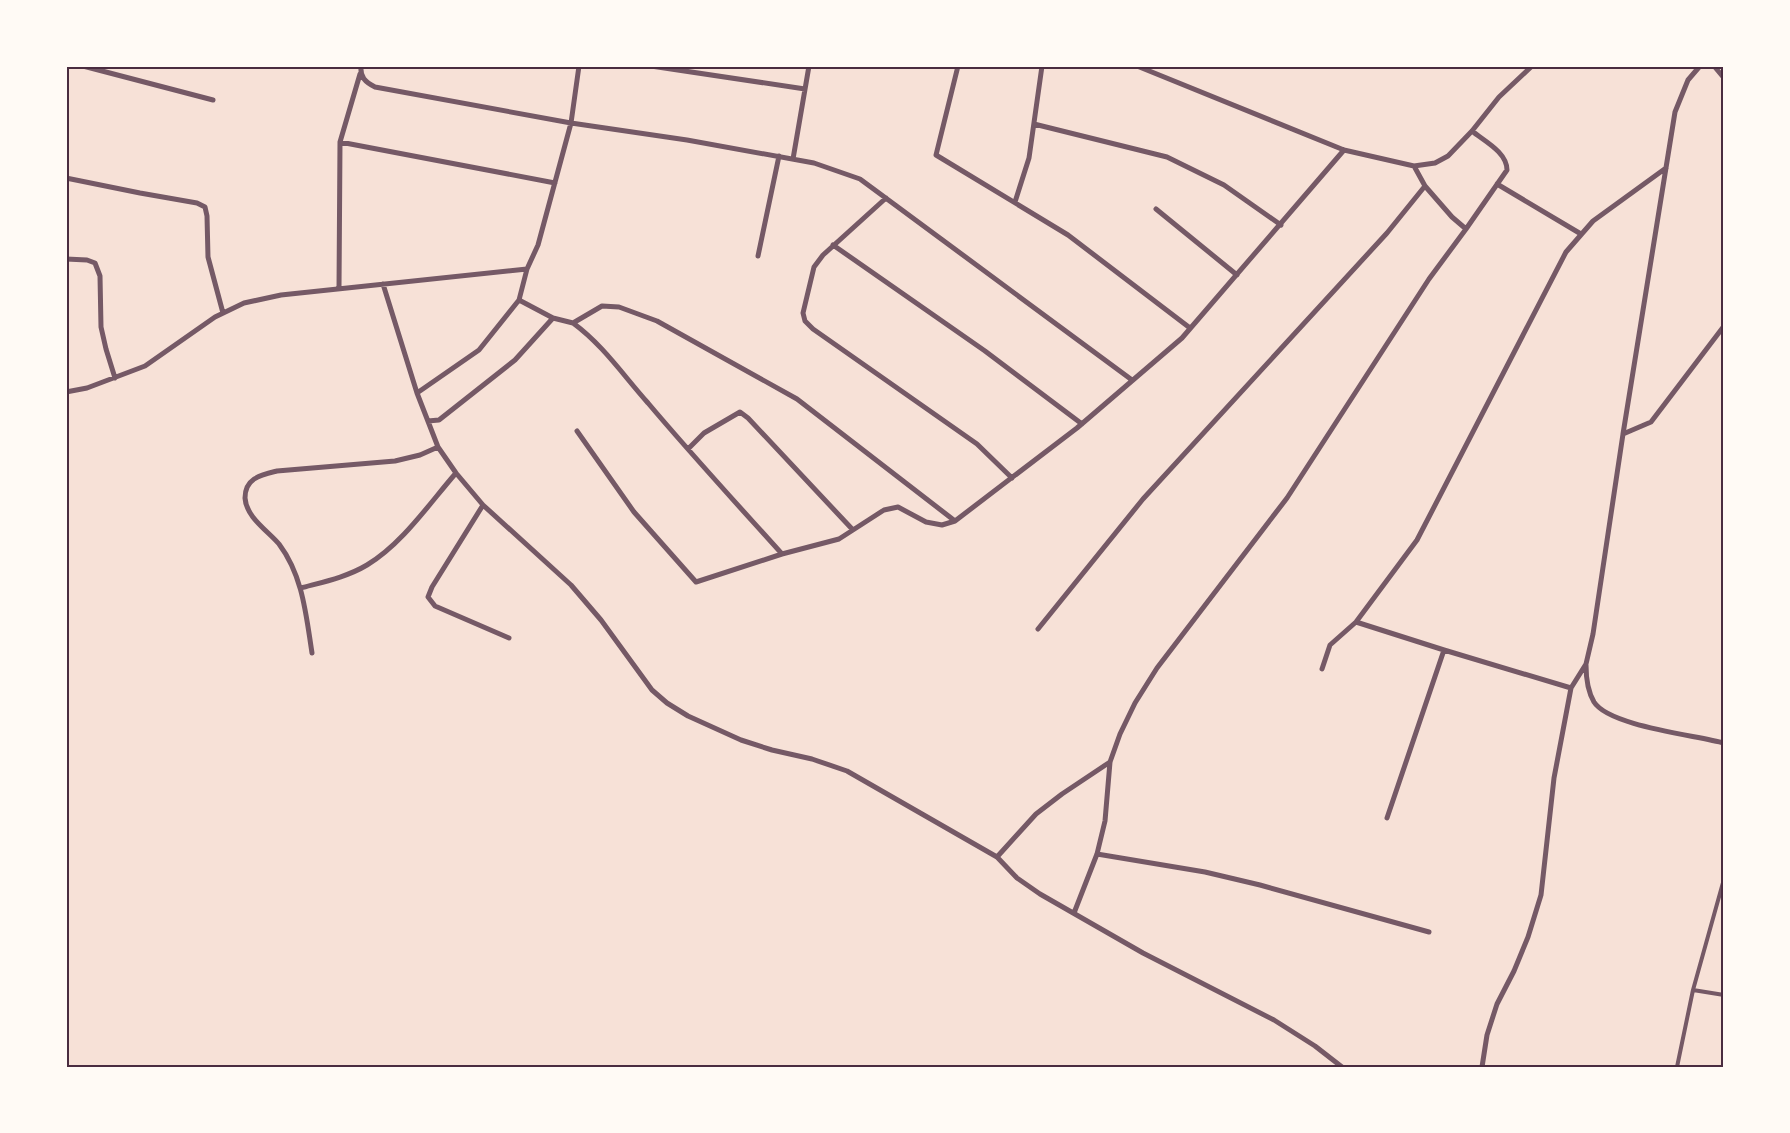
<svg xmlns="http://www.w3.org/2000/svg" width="1790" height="1133" viewBox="0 0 1790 1133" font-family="Jost,sans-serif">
<rect width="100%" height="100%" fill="#f7e1d7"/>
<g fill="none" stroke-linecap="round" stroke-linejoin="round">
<!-- service -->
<path stroke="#755966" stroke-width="4" d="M 1693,990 L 1724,879
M 1677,1067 L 1693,990 L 1724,995"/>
<!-- minor -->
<path stroke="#755966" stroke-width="5" d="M 83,66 L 213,100
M 361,66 C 360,77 365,82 375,87 L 571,123 L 687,140 L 814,163 L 860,179 L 1132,380
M 651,66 L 805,89
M 958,66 L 936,155 L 1068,235 L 1190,328
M 1137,66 L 1344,150 L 1414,166 L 1435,163 L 1448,156 L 1472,131 L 1499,97 L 1532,66
M 1714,66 L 1724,78
M 1034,124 L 1167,157 L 1224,185 L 1281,225
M 340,142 L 555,183
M 793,159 L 809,66
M 66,178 L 140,193 L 197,203 L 205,207 L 207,216 L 208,257 L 223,313
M 1497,184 L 1581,234
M 886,198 L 823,255 L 814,267 L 803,313 L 805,321 L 813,329 L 977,444 L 1012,478
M 1015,202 L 1029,158 L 1042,66
M 1156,209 L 1237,275
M 1466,229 L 1507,170 C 1507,152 1484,141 1472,131
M 833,245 L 985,351 L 1082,424
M 758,256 L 779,156
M 66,259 L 87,260 L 95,263 L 100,276 L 101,327 L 106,349 L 115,378
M 383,284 L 417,393 L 438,447 L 456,473 L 483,505 L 571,585 L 601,620 L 652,690 L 667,703 L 688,716 L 741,740 L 772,750 L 812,759 L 847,771 L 997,857 L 1017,878 L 1040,894 L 1143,953 L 1274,1020 L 1315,1046 L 1342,1067
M 339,289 L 340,142 L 360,74
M 519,300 L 553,318 L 573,323 L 602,306 L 619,307 L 657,321 L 797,399 L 955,521
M 573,323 C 603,345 623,375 648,403 C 691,454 737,504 782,554
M 66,392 L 87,388 L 145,366 L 215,317 L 244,303 L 281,295 L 527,269
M 417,393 L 479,350 L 519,300 L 527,269 L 538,245 L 571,123 L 579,66
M 428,421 L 439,420 L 515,360 L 553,318
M 577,431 L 634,512 L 696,582 L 782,554 L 839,539 L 884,510 L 898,507 L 926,522 L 942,525 L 955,521 L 1077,428 L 1182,338 L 1344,150
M 1623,434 L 1675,112 L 1688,80 L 1700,66
M 688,449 L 704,433 L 740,412 L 748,418 L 853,530
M 483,505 L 432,587 L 428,597 L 435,606 L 509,638
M 301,588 C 323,582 347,577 367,565 C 402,544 429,504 456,473
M 1356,622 L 1444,650 L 1571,688
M 1038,629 L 1143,499 L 1387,233 L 1425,186 L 1414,166
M 312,653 C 306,615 303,576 279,544 C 268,531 246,517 245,498 C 245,478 261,475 277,471 L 395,461 L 420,455 L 438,447
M 1586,665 C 1586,678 1587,690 1594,702 C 1609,726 1695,735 1724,743
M 1322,669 L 1330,645 L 1356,622 L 1417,540 L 1566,252 L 1593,221 L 1666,168
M 1387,818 L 1444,650
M 1097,854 L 1205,872 L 1260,885 L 1429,932
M 997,857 L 1036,814 L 1062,794 L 1110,762
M 1074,913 L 1097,854 L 1105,821 L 1110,762 L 1120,734 L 1135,703 L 1157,668 L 1287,498 L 1429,279 L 1466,229 L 1452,217 L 1425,186
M 1482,1067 L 1487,1035 L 1497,1004 L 1514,971 L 1528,937 L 1541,895 L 1554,778 L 1571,688 L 1586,664 L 1593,634 L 1623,434 L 1651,422 L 1724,326"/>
</g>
<!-- border -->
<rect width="1790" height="1133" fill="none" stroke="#fffaf5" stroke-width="135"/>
<rect x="68" y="68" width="1654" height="998" fill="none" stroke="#4a2c40" stroke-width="2"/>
</svg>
